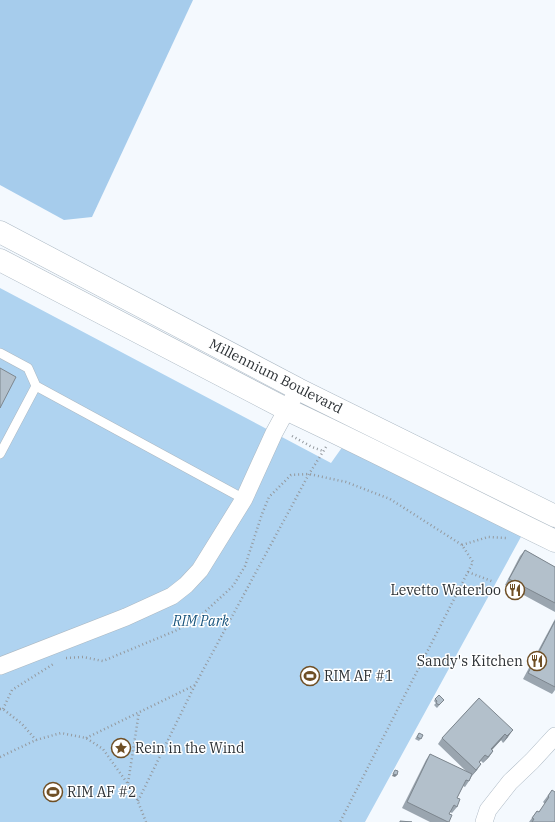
<svg xmlns="http://www.w3.org/2000/svg" width="555" height="822" viewBox="0 0 555 822" font-family="'IBM Plex Serif',serif">
<rect width="100%" height="100%" fill="#f4f9fe"/>
<!-- green -->
<path fill="#afd3f0" d="M 0,288 L 331,463 L 343,446 L 522,535 L 365,822 L 0,822 Z"/>
<!-- forest -->
<path fill="#a6ccec" d="M 0,0 L 193,0 L 92,217 L 64,220 L 0,185 Z"/>
<g fill="none" stroke-linecap="round" stroke-linejoin="round">
<defs>
<path id="lane" d="M 0,353 L 28,368 L 36,386 L 0,454
M 36,386 L 244,499"/>
<path id="street" d="M 0,666 L 126,617 L 172,596 L 186,585 L 200,570 L 244,499 L 274,433 L 293,398
M 484,822 L 488,810 L 510,782 L 532,761 L 555,736"/>
<path id="secondary" d="M 0,232 L 298,389 L 555,516
M 0,260 L 288,410 C 378,452 466,498 555,541"/>
</defs>
<!-- lane casing -->
<use href="#lane" stroke="#acb9c4" stroke-width="10"/>
<!-- street casing -->
<use href="#street" stroke="#acb9c4" stroke-width="18"/>
<!-- secondary casing -->
<use href="#secondary" stroke="#acb9c4" stroke-width="23"/>
<!-- path -->
<path stroke="#94999e" stroke-width="2.5" stroke-dasharray="1 3" stroke-linecap="butt" d="M 292,436 L 312,447 L 323,451
M 462,545 L 488,537 L 507,538
M 468,572 L 494,582
M 66,658 L 83,657 L 103,661 L 175,631 L 197,619 L 233,586 L 245,566 L 262,514 L 269,497 L 291,475 L 309,474 L 346,482 L 390,499 L 462,545 L 473,562 L 340,822
M 0,709 L 3,709 L 22,724 L 36,740
M 3,709 L 12,690 L 55,663
M 86,738 L 195,685
M 0,757 L 36,740 L 61,733 L 86,738 L 103,749 L 135,794 L 146,822
M 128,783 L 139,712
M 138,801 L 195,685 L 309,474 L 326,447"/>
<!-- lane -->
<use href="#lane" stroke="#fff" stroke-width="9"/>
<!-- street -->
<use href="#street" stroke="#fff" stroke-width="17"/>
<!-- secondary -->
<use href="#secondary" stroke="#fff" stroke-width="22"/>
</g>
<!-- wall -->
<path fill="#9aa5af" d="M 525,550 L 555,567 L 555,612 L 505,585 L 520,556 Z
M 555,619 L 555,690 L 552,694 L 523,679 Z
M 479,698 L 508,737 L 503,743 L 501,740 L 492,750 L 493,751 L 489,757 L 483,763 L 481,761 L 479,763 L 477,770 L 472,776 L 469,781 L 465,787 L 463,786 L 457,798 L 457,807 L 452,813 L 450,812 L 449,814 L 449,822 L 430,822 L 402,808 L 426,760 L 430,754 L 467,772 L 438,744 L 442,738 Z
M 435,699 L 442,702 L 437,708 L 434,705 L 436,703 L 434,701 Z
M 419,733 L 423,735 L 419,741 L 415,739 Z
M 552,790 L 555,822 L 529,822 L 537,811 L 539,812 L 545,804 L 543,802 Z"/>
<!-- shaded-wall -->
<path fill="#7d868e" d="M 513,730 L 508,737 L 503,743 L 507,736 Z
M 505,734 L 501,740 L 487,755 L 491,749 Z
M 493,751 L 489,757 L 483,763 Z
M 481,764 L 477,770 L 471,776 Z
M 393,774 L 397,775 L 395,777 L 392,776 Z"/>
<!-- building -->
<path fill="#b3c0cb" stroke="#7d868e" d="M 0,368 L 16,377 L 0,408 Z
M 525,550 L 555,567 L 555,603 L 509,579 Z
M 555,621 L 555,687 L 528,673 Z
M 439,695 L 444,700 L 439,705 L 436,703 L 437,701 L 435,699 Z
M 479,698 L 513,730 L 507,736 L 505,734 L 491,749 L 493,751 L 488,757 L 485,755 L 479,762 L 481,764 L 476,770 L 442,738 Z
M 419,733 L 423,735 L 421,739 L 417,737 Z
M 430,754 L 472,774 L 469,781 L 466,780 L 457,798 L 460,799 L 457,807 L 454,805 L 449,814 L 452,815 L 449,822 L 448,822 L 407,802 Z
M 395,770 L 398,771 L 397,775 L 393,774 Z
M 552,790 L 555,792 L 555,822 L 532,822 L 534,819 L 532,818 L 537,811 L 539,812 L 549,797 L 548,796 Z
M 400,821 L 412,822 L 400,822 Z"/>
<!-- icons -->
<defs>
<symbol id="restaurant-ring" viewBox="-11 -11 22 22"><circle r="9.5" fill="#fff" stroke="#6f4f25" stroke-width="1.5"/><path d="M-5-6h1v4h1v-4h1v4h1v-4h1v5L-1.5 .5V6h-2V.5L-5-1ZM5-6V6H3V1.5H1.5Q1.5-4 5-6Z" fill="#6f4f25"/></symbol>
<symbol id="stadium-ring" viewBox="-11 -11 22 22"><circle r="9.5" fill="#fff" stroke="#6f4f25" stroke-width="1.5"/><path d="M0-5a6.5 5 0 1 0 0 10a6.5 5 0 1 0 0-10ZM-3.5-1.8h7v3.6h-7Z" fill="#6f4f25"/></symbol>
<symbol id="sight-ring" viewBox="-11 -11 22 22"><circle r="9.5" fill="#fff" stroke="#6f4f25" stroke-width="1.5"/><path d="M0-6L1.8-2.2L6-1.7L2.9 1.2L3.7 5.4L0 3.3L-3.7 5.4L-2.9 1.2L-6-1.7L-1.8-2.2Z" fill="#6f4f25"/></symbol>
</defs>
<g fill-rule="evenodd">
<use href="#restaurant-ring" x="504" y="579" width="22" height="22"/>
<use href="#restaurant-ring" x="526" y="650" width="22" height="22"/>
<use href="#stadium-ring" x="299" y="665" width="22" height="22"/>
<use href="#sight-ring" x="110" y="737" width="22" height="22"/>
<use href="#stadium-ring" x="42" y="781" width="22" height="22"/>
</g>
<g text-anchor="middle" stroke-width="3" stroke-linejoin="round" paint-order="stroke">
<!-- street labels -->
<g font-size="14" fill="#2c3135" stroke="#fff">
<text transform="translate(276 376) rotate(27)" y="5">Millennium Boulevard</text>
</g>
<!-- poi labels -->
<g font-size="14" fill="#2c3135" stroke="#fff" text-anchor="start">
<text x="501" y="595" text-anchor="end">Levetto Waterloo</text>
<text x="523" y="666" text-anchor="end">Sandy's Kitchen</text>
<text x="324" y="681">RIM AF #1</text>
<text x="135" y="753">Rein in the Wind</text>
<text x="67" y="797">RIM AF #2</text>
</g>
<!-- park labels -->
<g font-size="14" font-style="italic" fill="#18547d" stroke="#fff">
<text x="201" y="626">RIM Park</text>
</g>
</g>
</svg>
